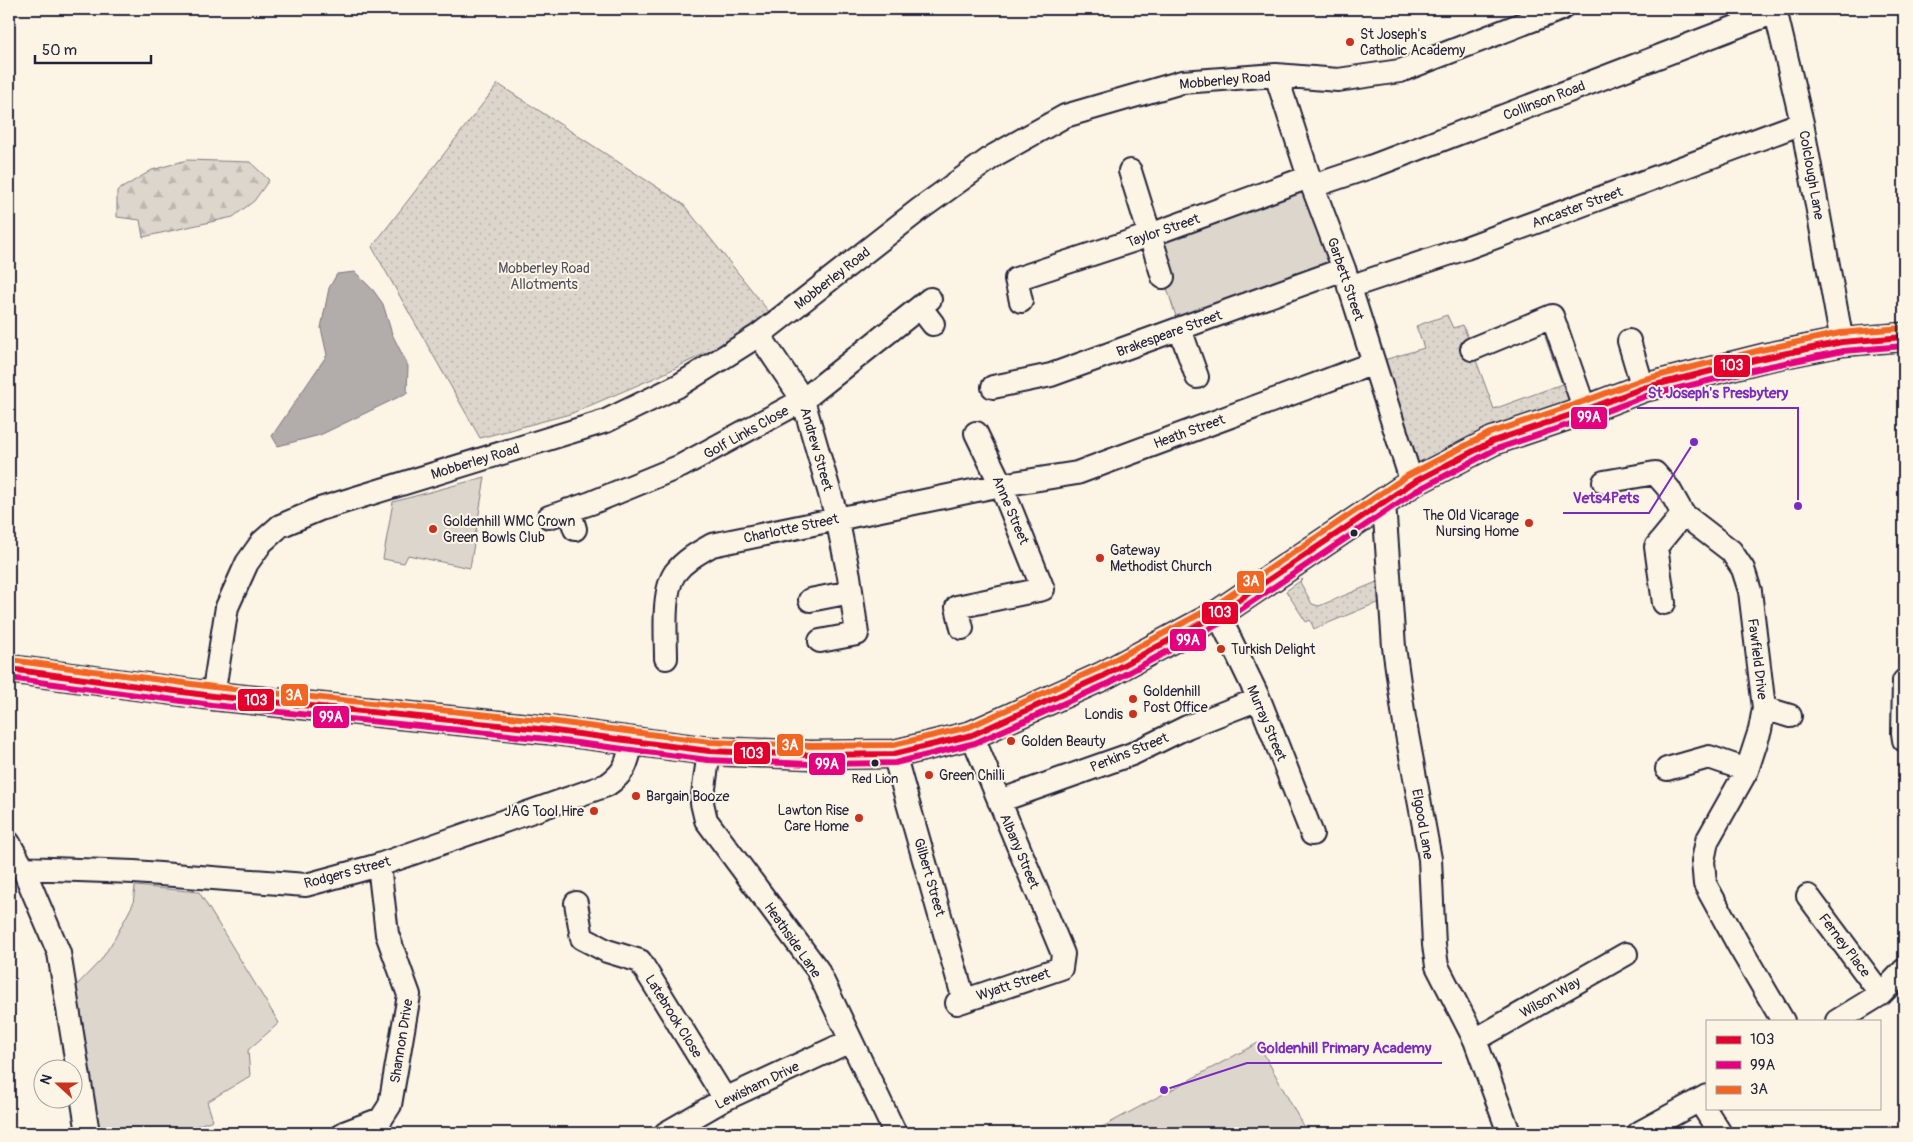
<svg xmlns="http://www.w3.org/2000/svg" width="1913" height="1142" viewBox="0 0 1913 1142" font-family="Pangolin,sans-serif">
<defs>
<pattern id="grass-dots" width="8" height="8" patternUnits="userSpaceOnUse" patternTransform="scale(1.25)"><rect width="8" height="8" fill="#dcd6cc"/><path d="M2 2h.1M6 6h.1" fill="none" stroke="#bcb7b0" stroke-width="1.8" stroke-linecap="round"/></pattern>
<pattern id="forest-firs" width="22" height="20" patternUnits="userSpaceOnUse" patternTransform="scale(1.25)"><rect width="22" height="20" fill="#dcd6cc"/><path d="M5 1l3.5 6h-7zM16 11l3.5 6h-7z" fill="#bcb7b0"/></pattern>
</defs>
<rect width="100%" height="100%" fill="#fcf5e5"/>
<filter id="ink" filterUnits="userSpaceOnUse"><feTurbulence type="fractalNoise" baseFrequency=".02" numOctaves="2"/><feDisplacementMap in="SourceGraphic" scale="10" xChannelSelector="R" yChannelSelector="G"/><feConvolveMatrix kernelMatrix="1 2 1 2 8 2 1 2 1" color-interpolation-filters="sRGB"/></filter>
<g filter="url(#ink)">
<!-- grass -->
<path fill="url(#grass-dots)" stroke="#7f7c84" d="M 498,84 L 683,204 L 770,313 L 720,346 L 659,376 L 570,414 L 480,438 L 372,247 Z
M 1447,315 L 1453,328 L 1463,325 L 1494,409 L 1562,384 L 1545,337 L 1558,331 L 1583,405 L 1410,478 L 1374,363 L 1424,348 L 1416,326 Z
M 1303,579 L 1300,582 L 1312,604 L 1319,606 L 1384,579 L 1385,601 L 1369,606 L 1314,629 L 1310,620 L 1306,622 L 1286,591 Z"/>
<!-- forest -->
<path fill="url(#forest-firs)" stroke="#7f7c84" d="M 187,160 L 250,162 L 269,180 L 254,201 L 233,217 L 143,237 L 140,220 L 117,217 L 117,191 L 152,170 Z"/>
<!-- park -->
<path fill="#dcd6cc" stroke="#7f7c84" d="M 1309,177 L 1344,269 L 1180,329 L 1150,235 Z
M 485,477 L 470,568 L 408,555 L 404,563 L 383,559 L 393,502 Z
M 135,886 L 199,892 L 279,1023 L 248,1050 L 250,1076 L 207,1102 L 213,1120 L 177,1133 L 98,1133 L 89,1068 L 73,989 L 101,960 L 115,938 L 133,904 Z
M 1258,1043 L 1307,1133 L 1091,1133 Z"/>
<!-- water -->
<path fill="#b2adab" stroke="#78757e" d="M 355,272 L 373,290 L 383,304 L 392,334 L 408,366 L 407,393 L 320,435 L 278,446 L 272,436 L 327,355 L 321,328 L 329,288 L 337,274 Z"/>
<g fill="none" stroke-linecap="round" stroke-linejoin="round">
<defs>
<path id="minor" d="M 1775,9 L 1802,123 L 1842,342
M 1276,75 L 1309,177 L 1344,269 L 1412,483
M 1130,171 L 1163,277
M 1313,186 L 1373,166 L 1775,12
M 1349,287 L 1466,248 L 1802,123
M 1021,301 L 1016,279 L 1150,235 L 1309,177
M 920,307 L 933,324
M 1180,329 L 1197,377
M 759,335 L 803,400 L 837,518 L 849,576 L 857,634 L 820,641
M 1629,341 L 1643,388
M 1472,349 L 1552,316 L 1585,410
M 993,387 L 1051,375 L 1344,269
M 1604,482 L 1655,473 L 1669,489 L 1683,514 L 1731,551 L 1743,569 L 1750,591 L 1764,708 L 1760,730 L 1747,770 L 1707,841 L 1703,861 L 1705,884 L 1739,946 L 1783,1021
M 1384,503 L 1394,647 L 1404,718 L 1430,859 L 1434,945 L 1437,966 L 1475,1040 L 1509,1133
M 569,510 L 575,529
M 549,517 L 591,503 L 681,466 L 803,400 L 930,299
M 810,600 L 851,592
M 1664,603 L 1656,547 L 1683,514
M 1218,614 L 1259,699 L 1312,834
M 962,628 L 957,607 L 1043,589 L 1001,485 L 976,433
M 666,658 C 666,635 662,592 675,573 C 685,560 698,553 712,545 L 1001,485 L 1077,473 L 1374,363
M 1904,681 L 1903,733 L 1904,740
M 213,696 L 227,607 L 247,563 L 262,542 L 280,526 L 320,509 L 606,421 L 678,386 L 759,335 L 920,209 L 995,155 L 1065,116 L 1182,82 L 1276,75 L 1338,80 L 1400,71 L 1561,9
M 1764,708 L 1790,716
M 709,751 L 702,803 L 706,820 L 817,969 L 895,1133
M 894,754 L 964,1000
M 1667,769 L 1709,757 L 1747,770
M 999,801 L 1132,754 L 1187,727 L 1259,699
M 9,843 L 23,868 L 59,953 L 88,1133
M 23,868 L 134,872 L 306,885 L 379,865 L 607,785 C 626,772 627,763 632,742
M 1808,896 L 1881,994
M 576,903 L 582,938 L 607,951 L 640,961 L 725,1099
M 957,1003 L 1061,968 L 1063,954 L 972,735
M 1837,1021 L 1881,994 L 1904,970
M 1475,1040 L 1626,954
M 1699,1100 L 1720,1133
M 344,1133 L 381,1119 L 390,1105 L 409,995 L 387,934 L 379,865
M 666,1133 L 725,1099 L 850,1041
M 1639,1133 L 1707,1096"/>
<path id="major" d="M 9,669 L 213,696 L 548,730 L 709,751 L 811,755 L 894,754 L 972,735 L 1103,676 L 1218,614 L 1412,483 L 1493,441 L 1585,410 L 1643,388 L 1763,358 L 1842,342 L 1904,337"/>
</defs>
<!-- minor casing -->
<use href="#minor" stroke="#22223b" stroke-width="26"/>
<!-- major casing -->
<use href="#major" stroke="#22223b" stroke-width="31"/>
<!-- minor -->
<use href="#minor" stroke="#fcf5e5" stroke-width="22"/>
<!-- major -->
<use href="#major" stroke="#fcf5e5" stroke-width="28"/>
<defs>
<path id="bus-1" d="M 9,669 L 213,696 L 548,730 L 709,751 L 811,755 L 894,754 L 972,735 L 1103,676 L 1218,614 L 1412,483 L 1493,441 L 1585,410 L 1643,388 L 1763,358 L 1842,342 L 1904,337"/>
<path id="bus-2" d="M 9,678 L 212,705 L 547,739 L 708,760 L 811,764 L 895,763 L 975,743 L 1107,684 L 1222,622 L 1416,491 L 1496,449 L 1588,418 L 1646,396 L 1765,367 L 1843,351 L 1904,346"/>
<path id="bus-3" d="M 10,660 L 214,687 L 549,721 L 710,742 L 811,746 L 893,745 L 969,727 L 1099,668 L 1213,607 L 1407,476 L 1490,433 L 1582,402 L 1641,380 L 1761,350 L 1840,333 L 1903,328"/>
</defs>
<!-- bus-1 casing -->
<use href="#bus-1" stroke="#fcf5e5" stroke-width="10"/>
<!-- bus-2 casing -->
<use href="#bus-2" stroke="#fcf5e5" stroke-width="10"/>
<!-- bus-3 casing -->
<use href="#bus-3" stroke="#fcf5e5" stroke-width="10"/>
<!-- bus-1 -->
<use href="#bus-1" stroke="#e4002b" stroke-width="6"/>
<!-- bus-2 -->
<use href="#bus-2" stroke="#e5007d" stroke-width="6"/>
<!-- bus-3 -->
<use href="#bus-3" stroke="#f26522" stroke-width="6"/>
</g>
</g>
<!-- markers -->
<g fill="#c8321e" stroke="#fcf5e5" stroke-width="2">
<circle cx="1350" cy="42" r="5"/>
<circle cx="1529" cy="523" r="5"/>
<circle cx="433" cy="529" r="5"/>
<circle cx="1100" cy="558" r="5"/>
<circle cx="1221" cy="649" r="5"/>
<circle cx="1133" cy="699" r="5"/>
<circle cx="1133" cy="714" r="5"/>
<circle cx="1011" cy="741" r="5"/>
<circle cx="929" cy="775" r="5"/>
<circle cx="636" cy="796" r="5"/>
<circle cx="594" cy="811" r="5"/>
<circle cx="859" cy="818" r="5"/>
</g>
<g fill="#22223b" stroke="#fcf5e5" stroke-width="2">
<circle cx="1354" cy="533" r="4.5"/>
<circle cx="875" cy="763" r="4.5"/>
</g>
<g text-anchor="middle" stroke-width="4" stroke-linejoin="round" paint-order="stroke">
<!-- bus labels -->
<g font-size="13" fill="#22223b" stroke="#fcf5e5">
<text x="875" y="783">Red Lion</text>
</g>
<!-- poi labels -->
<g font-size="14" fill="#22223b" stroke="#fcf5e5" text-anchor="start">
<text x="1360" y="39">St Joseph's<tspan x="1360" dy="16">Catholic Academy</tspan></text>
<text x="1519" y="520" text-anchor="end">The Old Vicarage<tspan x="1519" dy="16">Nursing Home</tspan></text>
<text x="443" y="526">Goldenhill WMC Crown<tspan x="443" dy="16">Green Bowls Club</tspan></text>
<text x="1110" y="555">Gateway<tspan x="1110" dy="16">Methodist Church</tspan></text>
<text x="1231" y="654">Turkish Delight</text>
<text x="1143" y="696">Goldenhill<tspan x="1143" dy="16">Post Office</tspan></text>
<text x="1123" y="719" text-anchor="end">Londis</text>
<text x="1021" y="746">Golden Beauty</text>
<text x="939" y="780">Green Chilli</text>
<text x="646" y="801">Bargain Booze</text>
<text x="849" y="815" text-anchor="end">Lawton Rise<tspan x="849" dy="16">Care Home</tspan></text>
<text x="584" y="816" text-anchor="end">JAG Tool Hire</text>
</g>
<!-- street labels -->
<g font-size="14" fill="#22223b" stroke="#fcf5e5">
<text transform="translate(1225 80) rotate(-5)" y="5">Mobberley Road</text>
<text transform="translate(1544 100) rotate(-21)" y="5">Collinson Road</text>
<text transform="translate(1812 175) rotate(80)" y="5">Colclough Lane</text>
<text transform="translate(1577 207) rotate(-20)" y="5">Ancaster Street</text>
<text transform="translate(1163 230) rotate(-19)" y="5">Taylor Street</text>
<text transform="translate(832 278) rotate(-38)" y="5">Mobberley Road</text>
<text transform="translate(1346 279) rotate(71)" y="5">Garbett Street</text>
<text transform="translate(1169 333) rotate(-20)" y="5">Brakespeare Street</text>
<text transform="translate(1189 431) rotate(-20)" y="5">Heath Street</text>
<text transform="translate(746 432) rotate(-29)" y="5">Golf Links Close</text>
<text transform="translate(817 449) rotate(74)" y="5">Andrew Street</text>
<text transform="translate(475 461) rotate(-17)" y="5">Mobberley Road</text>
<text transform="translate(1011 510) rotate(67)" y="5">Anne Street</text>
<text transform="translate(791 528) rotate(-12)" y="5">Charlotte Street</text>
<text transform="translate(1758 659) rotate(83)" y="5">Fawfield Drive</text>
<text transform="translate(1267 723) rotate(67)" y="5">Murray Street</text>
<text transform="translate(1129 752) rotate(-22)" y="5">Perkins Street</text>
<text transform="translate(1423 824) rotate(80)" y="5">Elgood Lane</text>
<text transform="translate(1020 851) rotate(67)" y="5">Albany Street</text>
<text transform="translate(347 872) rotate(-15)" y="5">Rodgers Street</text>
<text transform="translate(930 877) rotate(74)" y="5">Gilbert Street</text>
<text transform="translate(793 940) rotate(55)" y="5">Heathside Lane</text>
<text transform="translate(1845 945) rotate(53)" y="5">Ferney Place</text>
<text transform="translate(1013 984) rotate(-18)" y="5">Wyatt Street</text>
<text transform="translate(1550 997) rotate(-30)" y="5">Wilson Way</text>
<text transform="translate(674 1016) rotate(58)" y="5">Latebrook Close</text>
<text transform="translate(401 1041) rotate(-81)" y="5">Shannon Drive</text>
<text transform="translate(757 1085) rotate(-26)" y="5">Lewisham Drive</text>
</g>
<!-- park labels -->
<g font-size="14" fill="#504f5f" stroke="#fcf5e5">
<text x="544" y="273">Mobberley Road<tspan x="544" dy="16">Allotments</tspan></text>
</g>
</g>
<!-- callouts -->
<path fill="none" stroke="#7b2cbf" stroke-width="2" d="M1798 506L1798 408H1637M1694 442L1649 513H1563M1164 1090L1247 1063H1442"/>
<g fill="#7b2cbf" stroke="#fcf5e5" stroke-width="2">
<circle cx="1798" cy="506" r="5"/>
<circle cx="1694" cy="442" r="5"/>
<circle cx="1164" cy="1090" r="5"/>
</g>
<g font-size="15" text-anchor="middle" font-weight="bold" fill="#7b2cbf" stroke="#fcf5e5" stroke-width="4" stroke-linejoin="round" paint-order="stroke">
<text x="1718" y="398">St Joseph's Presbytery</text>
<text x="1606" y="503">Vets4Pets</text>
<text x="1344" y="1053">Goldenhill Primary Academy</text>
</g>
<g stroke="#fcf5e5" stroke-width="2">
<rect x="1713" y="354" width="38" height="24" rx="5" fill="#e4002b"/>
<rect x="1570" y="406" width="38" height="24" rx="5" fill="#e5007d"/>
<rect x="1236" y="570" width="29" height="24" rx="5" fill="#f26522"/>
<rect x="1201" y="601" width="38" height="24" rx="5" fill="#e4002b"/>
<rect x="1169" y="628" width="38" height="24" rx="5" fill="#e5007d"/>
<rect x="280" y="683" width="29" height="24" rx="5" fill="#f26522"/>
<rect x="237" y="688" width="38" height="24" rx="5" fill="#e4002b"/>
<rect x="312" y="705" width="38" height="24" rx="5" fill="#e5007d"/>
<rect x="776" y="733" width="28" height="24" rx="5" fill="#f26522"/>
<rect x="733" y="741" width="38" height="24" rx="5" fill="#e4002b"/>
<rect x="808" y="752" width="38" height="24" rx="5" fill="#e5007d"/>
</g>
<g font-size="14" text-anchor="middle" font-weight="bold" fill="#fff">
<text x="1732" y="370">103</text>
<text x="1589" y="422">99A</text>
<text x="1251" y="586">3A</text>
<text x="1220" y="617">103</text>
<text x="1188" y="645">99A</text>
<text x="294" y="700">3A</text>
<text x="256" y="705">103</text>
<text x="331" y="722">99A</text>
<text x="790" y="750">3A</text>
<text x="752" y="758">103</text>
<text x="827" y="769">99A</text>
</g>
<!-- margin -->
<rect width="1913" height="1142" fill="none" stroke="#fcf5e5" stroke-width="30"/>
<rect x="15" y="15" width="1883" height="1112" fill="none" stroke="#22223b" stroke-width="2" filter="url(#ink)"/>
<!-- legend -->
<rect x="1706" y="1020" width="175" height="90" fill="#fcf5e5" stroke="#a5a1a1"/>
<rect x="1716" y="1036" width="25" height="8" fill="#e4002b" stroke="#a5a1a1"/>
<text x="1750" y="1044" font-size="15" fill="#22223b">103</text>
<rect x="1716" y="1061" width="25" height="8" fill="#e5007d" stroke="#a5a1a1"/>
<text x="1750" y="1070" font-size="15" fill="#22223b">99A</text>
<rect x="1716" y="1086" width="25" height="8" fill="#f26522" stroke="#a5a1a1"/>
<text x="1750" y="1094" font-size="15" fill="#22223b">3A</text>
<!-- north arrow -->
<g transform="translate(58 1084) rotate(291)"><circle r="24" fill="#fcf5e5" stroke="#a5a1a1"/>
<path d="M0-4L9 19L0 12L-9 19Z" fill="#c8321e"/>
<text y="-8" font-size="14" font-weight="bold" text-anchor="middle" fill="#22223b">N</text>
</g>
<!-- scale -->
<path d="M35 55v8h116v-8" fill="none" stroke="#22223b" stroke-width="2.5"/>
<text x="42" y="55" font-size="15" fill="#22223b" stroke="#fcf5e5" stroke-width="4" paint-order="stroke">50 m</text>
</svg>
